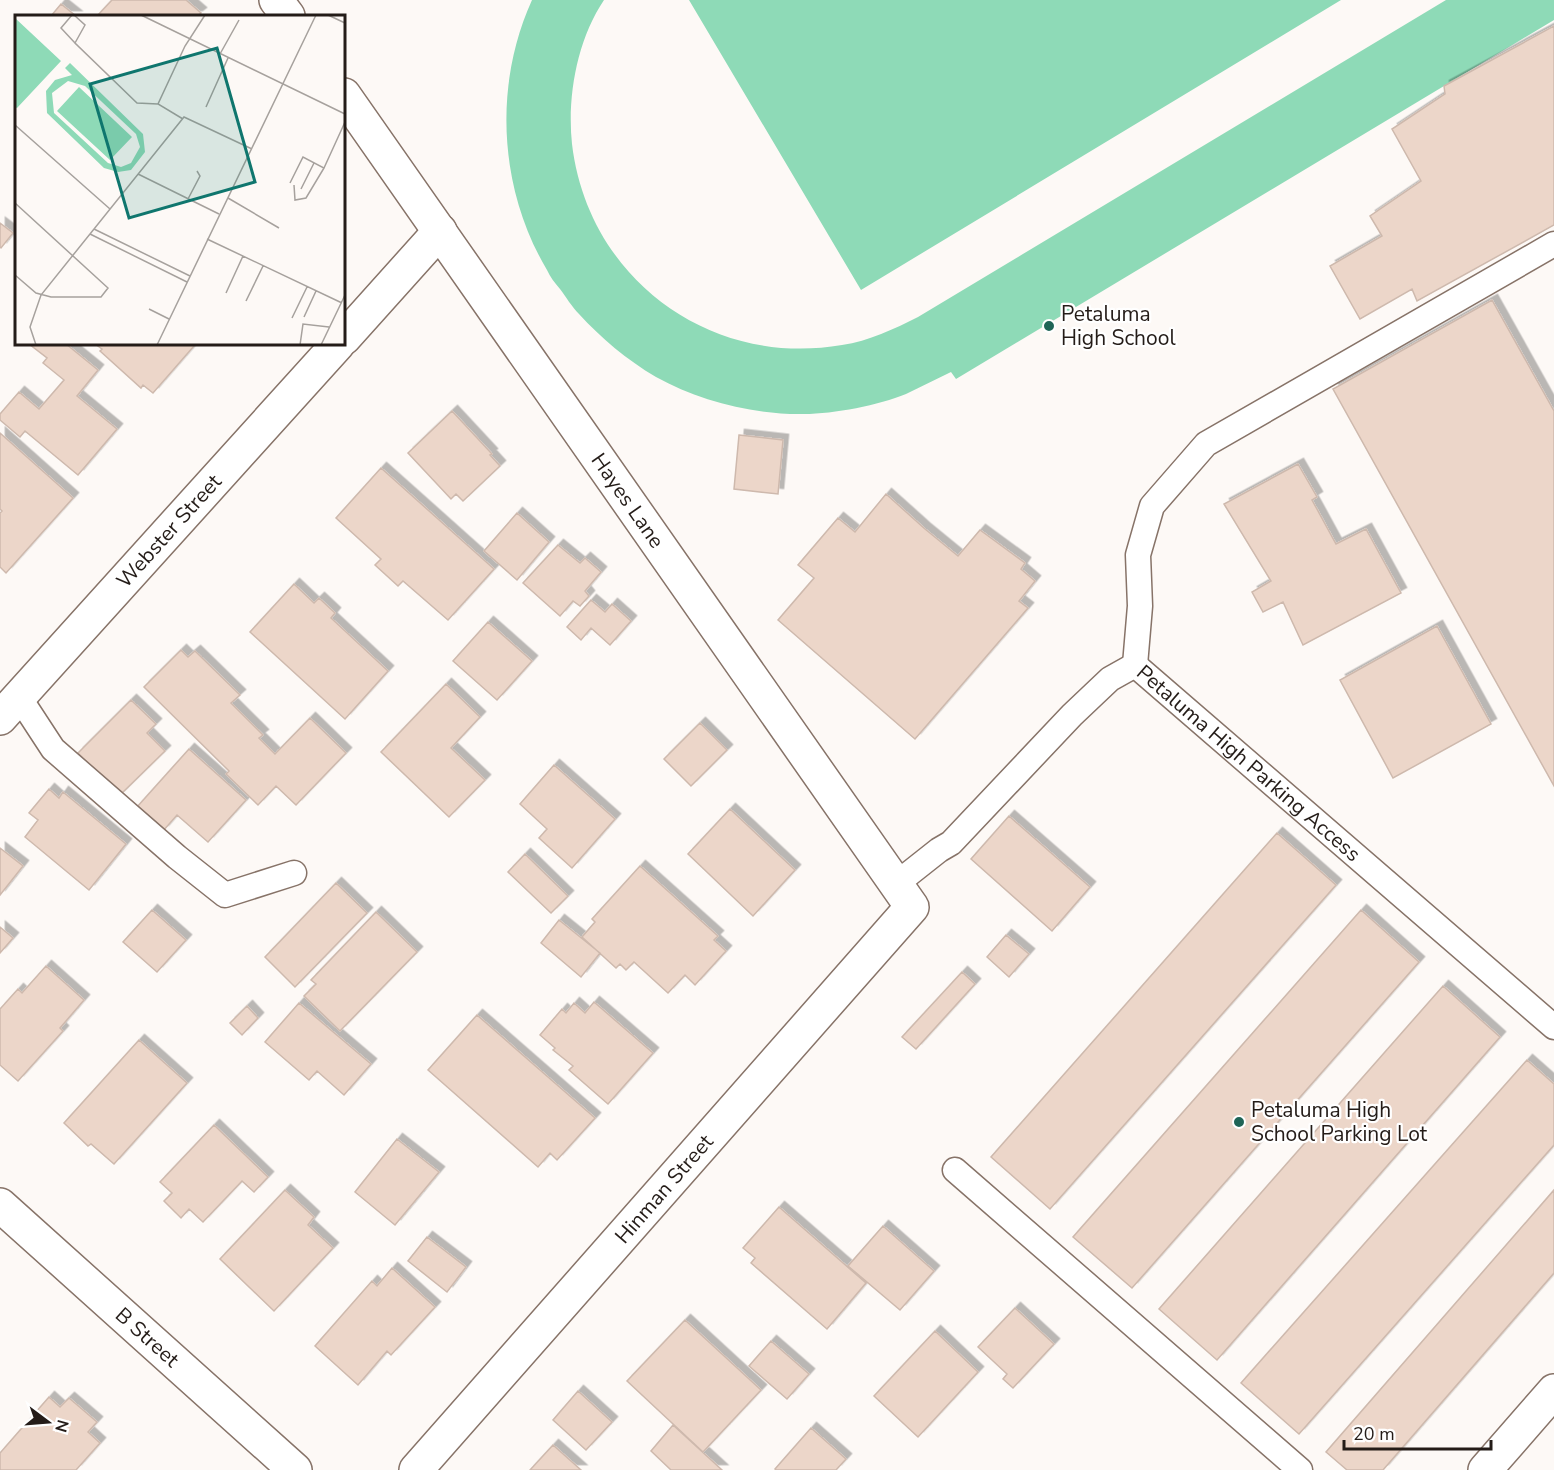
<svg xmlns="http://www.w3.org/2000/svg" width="1554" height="1470" viewBox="0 0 1554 1470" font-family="'Nunito Sans',sans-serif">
<defs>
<filter id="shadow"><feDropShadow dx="5.5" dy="-5.5" stdDeviation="0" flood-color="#0004"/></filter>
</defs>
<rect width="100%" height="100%" fill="#fdf9f6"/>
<!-- green -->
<path fill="#8edab7" d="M 532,0 L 604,0 C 577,40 567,97 572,144 C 588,278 709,368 842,345 C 869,341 894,329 918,317 L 1446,0 L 1554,0 L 1554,20 L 956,379 L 951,372 C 936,379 921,387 906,394 C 879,405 834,414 804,414 C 755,415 699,401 656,377 C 627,360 601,338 579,314 C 572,307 566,297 560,289 C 555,283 550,277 547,270 C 499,189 493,86 532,0 Z
M 689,0 L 1341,0 L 861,290 Z"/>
<!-- building -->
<path fill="#ecd6c9" stroke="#ceb9ad" stroke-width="1.5" filter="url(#shadow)" d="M 112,0 L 186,0 L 201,13 L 197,16 L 97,16 Z
M 61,4 L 76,16 L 51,16 Z
M 1554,26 L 1554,225 L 1417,301 L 1412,289 L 1360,319 L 1330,266 L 1382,236 L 1370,216 L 1421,181 L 1392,129 L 1445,94 L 1444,86 Z
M 0,223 L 13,233 L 1,248 L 0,247 Z
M 1492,300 L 1554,411 L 1554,786 L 1333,389 Z
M 29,344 L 66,344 L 98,370 L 77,396 L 117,429 L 78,475 L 25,431 L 20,437 L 0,420 L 0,414 L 19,392 L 39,409 L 64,380 L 43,363 L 47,358 Z
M 95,344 L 191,344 L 194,346 L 153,393 L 143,385 L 141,388 L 100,351 L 102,349 Z
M 452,411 L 492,454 L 490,455 L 500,466 L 463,501 L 456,494 L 451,499 L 408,453 Z
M 0,433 L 73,498 L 6,573 L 0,567 L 0,513 L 2,511 L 0,509 Z
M 739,435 L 783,440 L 778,494 L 734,489 Z
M 1298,464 L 1317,497 L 1312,500 L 1336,544 L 1366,529 L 1401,593 L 1303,645 L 1283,602 L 1263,612 L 1252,592 L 1271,581 L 1224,504 Z
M 381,468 L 494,569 L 448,620 L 403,581 L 398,586 L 375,565 L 381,559 L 336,518 Z
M 886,494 L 925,529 L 958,556 L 980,530 L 1025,563 L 1021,569 L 1035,581 L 1019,601 L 1028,608 L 915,739 L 778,620 L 814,578 L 798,565 L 838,518 L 855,532 Z
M 517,513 L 549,542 L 517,580 L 484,551 Z
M 558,545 L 580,563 L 585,558 L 601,572 L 585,591 L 589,596 L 580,606 L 573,601 L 560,616 L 523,583 Z
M 294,584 L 314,603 L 319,598 L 335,613 L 331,618 L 388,671 L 345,719 L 250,632 Z
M 591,600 L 605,612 L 612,604 L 631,621 L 610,645 L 591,628 L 581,640 L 567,627 Z
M 488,622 L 532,661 L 497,700 L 453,661 Z
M 1437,626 L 1491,724 L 1393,778 L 1340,680 Z
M 181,650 L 188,657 L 195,651 L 240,695 L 231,703 L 263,735 L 259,738 L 275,754 L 310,718 L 346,753 L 296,805 L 276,786 L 258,805 L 226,774 L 229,771 L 144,687 Z
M 446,684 L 480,717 L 451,748 L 485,780 L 449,817 L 381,752 Z
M 131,700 L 156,724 L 147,733 L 165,751 L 119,796 L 78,753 Z
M 700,723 L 727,750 L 691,786 L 664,759 Z
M 189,749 L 246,800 L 208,842 L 177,815 L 163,831 L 137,807 Z
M 554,765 L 615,819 L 572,868 L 539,838 L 547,829 L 520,804 Z
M 49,789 L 59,798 L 63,792 L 126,844 L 89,890 L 25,837 L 38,820 L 29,813 Z
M 730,809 L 795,870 L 753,916 L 688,854 Z
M 1009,816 L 1090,887 L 1052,931 L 971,859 Z
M 1277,833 L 1336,885 L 1050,1209 L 991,1157 Z
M 0,848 L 23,866 L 0,895 Z
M 525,854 L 568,896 L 551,913 L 508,872 Z
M 640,866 L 718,936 L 714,940 L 726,951 L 695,985 L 685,975 L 668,993 L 634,962 L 626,970 L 620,964 L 616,968 L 582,937 L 595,922 L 592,919 Z
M 336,883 L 367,913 L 295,987 L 265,957 Z
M 152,910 L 186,940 L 157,972 L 123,942 Z
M 1361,910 L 1419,962 L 1132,1288 L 1073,1237 Z
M 376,912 L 417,952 L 340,1031 L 304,996 L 316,984 L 311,980 Z
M 559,920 L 600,953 L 581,977 L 541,943 Z
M 0,927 L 13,938 L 0,953 Z
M 1006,935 L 1029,954 L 1009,977 L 987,957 Z
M 46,966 L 84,1000 L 60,1028 L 63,1031 L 18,1081 L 0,1065 L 0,1009 L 18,989 L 22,993 Z
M 962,972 L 975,984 L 916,1049 L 902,1037 Z
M 1443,986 L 1500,1037 L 1217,1360 L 1159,1309 Z
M 594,1002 L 653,1053 L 608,1104 L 569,1070 L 573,1066 L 553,1050 L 555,1048 L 540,1035 L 562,1009 L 566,1013 L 574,1003 L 585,1013 Z
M 299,1003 L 371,1064 L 344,1095 L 317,1071 L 309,1080 L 265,1042 Z
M 247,1006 L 258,1018 L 242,1035 L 230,1023 Z
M 477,1015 L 595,1118 L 557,1160 L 550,1153 L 538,1167 L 428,1070 Z
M 139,1040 L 187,1083 L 114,1164 L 91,1144 L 88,1146 L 64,1123 Z
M 1527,1060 L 1554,1084 L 1554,1145 L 1299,1434 L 1241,1383 Z
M 214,1125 L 268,1177 L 254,1192 L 242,1181 L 203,1222 L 189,1209 L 181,1218 L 164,1201 L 172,1193 L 160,1182 Z
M 397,1139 L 439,1172 L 395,1225 L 355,1192 Z
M 285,1190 L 314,1217 L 308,1225 L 333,1248 L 274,1311 L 220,1259 Z
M 1554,1190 L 1554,1273 L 1383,1470 L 1347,1470 L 1326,1452 Z
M 779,1207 L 866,1283 L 827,1329 L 751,1263 L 755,1258 L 743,1248 Z
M 883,1226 L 934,1271 L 900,1310 L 848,1266 Z
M 427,1237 L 466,1267 L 447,1292 L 408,1261 Z
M 392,1268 L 435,1307 L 391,1355 L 387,1351 L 358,1385 L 315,1346 L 372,1281 L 377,1286 Z
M 1015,1308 L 1054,1344 L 1013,1388 L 1003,1379 L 1007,1374 L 978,1347 Z
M 685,1320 L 761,1390 L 703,1452 L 627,1381 Z
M 935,1331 L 978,1372 L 918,1437 L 874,1396 Z
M 771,1341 L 809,1374 L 787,1399 L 749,1366 Z
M 578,1391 L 612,1422 L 586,1450 L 553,1420 Z
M 49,1397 L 60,1407 L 69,1398 L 97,1422 L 88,1432 L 100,1443 L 76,1470 L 0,1470 L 0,1453 Z
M 673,1425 L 722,1470 L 671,1470 L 651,1451 Z
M 811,1428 L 846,1459 L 836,1470 L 776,1470 L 775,1469 Z
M 553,1445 L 581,1470 L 530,1470 Z"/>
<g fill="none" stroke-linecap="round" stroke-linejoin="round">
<defs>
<g id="lane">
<path d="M 1135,665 L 1140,606 L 1138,555 L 1152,506 L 1206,444 L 1554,244"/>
<path d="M 19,697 L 53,749 L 177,857 L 225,895 L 294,873"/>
<path id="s1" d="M 896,884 L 939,850 L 951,843 L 1072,715 L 1110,679 L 1135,665 L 1554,1027"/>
<path d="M 955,1170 L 1300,1470"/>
</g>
<g id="street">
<path d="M 276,0 L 288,16"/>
<path id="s2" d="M 344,95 L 912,907 L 416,1470"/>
<path d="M 344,338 L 440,231"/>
<path id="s3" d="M 0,718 L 338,344"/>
<path d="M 1485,1470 L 1554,1391"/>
</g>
<g id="secondary">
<path id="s4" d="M 0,1205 L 295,1470"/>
</g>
</defs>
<!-- lane casing -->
<use href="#lane" stroke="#877368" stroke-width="27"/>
<!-- street casing -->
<use href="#street" stroke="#877368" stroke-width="36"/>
<!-- secondary casing -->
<use href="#secondary" stroke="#877368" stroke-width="36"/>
<!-- lane -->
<use href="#lane" stroke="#fff" stroke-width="24"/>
<!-- street -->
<use href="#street" stroke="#fff" stroke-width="33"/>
<!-- secondary -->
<use href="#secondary" stroke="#fff" stroke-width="33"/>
</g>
<!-- markers -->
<g fill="#1f6456" stroke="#fff" stroke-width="2">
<circle cx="1049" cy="326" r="6"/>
<circle cx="1239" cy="1122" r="6"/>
</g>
<g text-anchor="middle" stroke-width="4.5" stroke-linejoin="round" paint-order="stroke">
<!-- poi labels -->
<g font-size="21" fill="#241c18" stroke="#fff" text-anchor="start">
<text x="1061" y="321">Petaluma<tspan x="1061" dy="24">High School</tspan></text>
<text x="1251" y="1117">Petaluma High<tspan x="1251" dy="24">School Parking Lot</tspan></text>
</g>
<!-- street labels -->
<g font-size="21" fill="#241c18" stroke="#fff">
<text dy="7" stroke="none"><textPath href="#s2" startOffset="495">Hayes Lane</textPath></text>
<text dy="7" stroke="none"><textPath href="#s3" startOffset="252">Webster Street</textPath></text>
<text dy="7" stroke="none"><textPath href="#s1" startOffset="476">Petaluma High Parking Access</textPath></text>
<text transform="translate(664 1189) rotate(-49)" y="7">Hinman Street</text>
<text dy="7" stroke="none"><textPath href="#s4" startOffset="198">B Street</textPath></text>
</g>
</g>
<!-- overview -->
<g transform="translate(15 15)">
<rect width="330" height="330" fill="#fdf9f6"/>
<path d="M 0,3 L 46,46 L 2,93 L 0,92 ZM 55,48 L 128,119 L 130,137 L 116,155 L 103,157 L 89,153 L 32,98 L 31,76 L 40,65 L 57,60 L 50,53 ZM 53,66 L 70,71 L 121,119 L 125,132 L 116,148 L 106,152 L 93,148 L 39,98 L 37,78 ZM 64,72 L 117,122 L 95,145 L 42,96 Z" fill="#8edab7" fill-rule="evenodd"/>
<path fill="none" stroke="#a6a19d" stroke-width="1.5" d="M 57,0 L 46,13 L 60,28M 59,0 L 70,10 L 60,28 L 122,88 L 143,89M 126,0 L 330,99M 313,0 L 330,8M 205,39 L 224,5M 191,92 L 213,43M 168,104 L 143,89 L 170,31 L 190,0M 0,110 L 95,194M 309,153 L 330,107M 123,159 L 204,199M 275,168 L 288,142 L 309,153 L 291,183 L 280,185 L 279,170M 286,174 L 299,148M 213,183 L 264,213M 173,184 L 185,161 L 182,156M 0,188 L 93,273 L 86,282 L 36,282 L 21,278 L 0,260M 79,214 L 175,261M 75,219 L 172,267M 192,224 L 327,288M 211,278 L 228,241M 231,286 L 248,251M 134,294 L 154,304M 289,302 L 301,276M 277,303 L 292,272M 21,330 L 15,312 L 26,280 L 169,102 L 237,134M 142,330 L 301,0M 285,330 L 288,309 L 314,312M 306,330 L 330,280"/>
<path fill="#0f766e" fill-opacity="0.15" stroke="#0f766e" stroke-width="3" d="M 202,33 L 240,167 L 114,203 L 75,69 Z"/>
<rect width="330" height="330" fill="none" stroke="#241c18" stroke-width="3"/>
</g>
<!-- north arrow -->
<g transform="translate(48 1422) rotate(106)" stroke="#ffffff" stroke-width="4.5" paint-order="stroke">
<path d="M0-4.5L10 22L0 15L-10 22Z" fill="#241c18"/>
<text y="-9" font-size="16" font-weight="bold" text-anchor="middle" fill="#241c18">N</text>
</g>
<!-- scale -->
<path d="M1344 1440v9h147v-9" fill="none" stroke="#241c18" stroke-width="3"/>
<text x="1353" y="1440" font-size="18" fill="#241c18" stroke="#ffffff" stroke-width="4.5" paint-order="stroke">20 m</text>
</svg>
